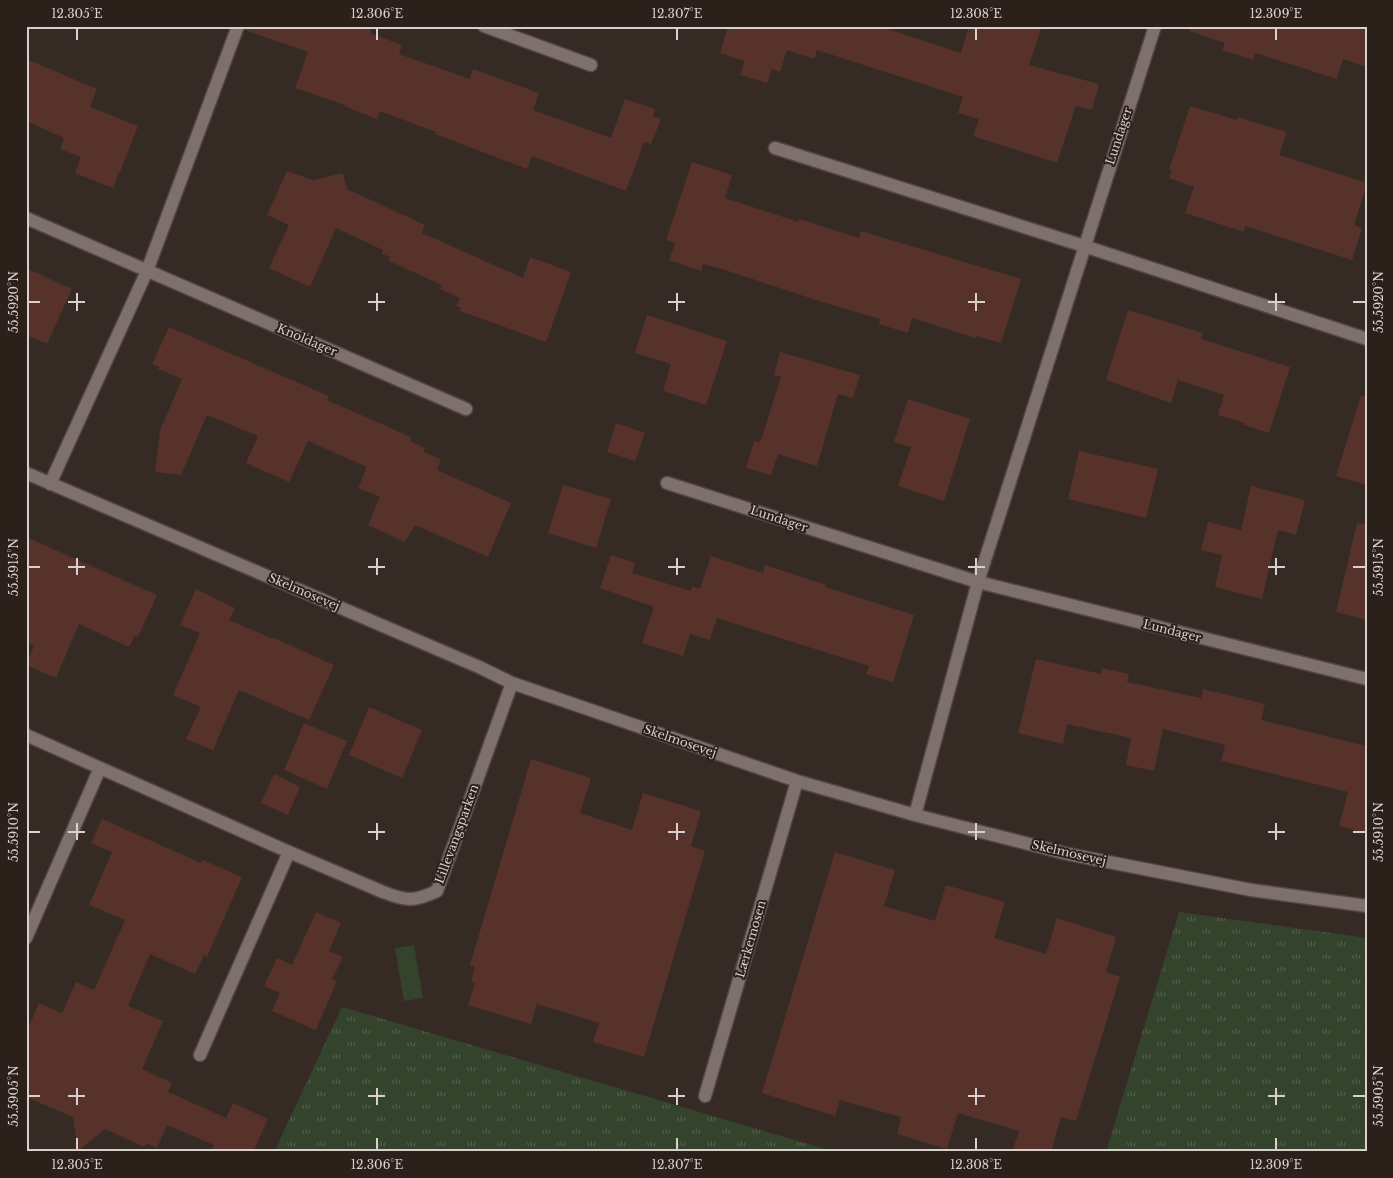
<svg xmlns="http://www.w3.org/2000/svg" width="1393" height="1178" viewBox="0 0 1393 1178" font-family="'Libre Baskerville',serif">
<defs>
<pattern id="park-tufts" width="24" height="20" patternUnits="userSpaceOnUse" patternTransform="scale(1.25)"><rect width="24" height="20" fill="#34442c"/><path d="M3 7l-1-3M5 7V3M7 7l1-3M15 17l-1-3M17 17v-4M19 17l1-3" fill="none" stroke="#515e49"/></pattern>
</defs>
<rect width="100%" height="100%" fill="#362a25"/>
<!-- green -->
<path fill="#34442c" d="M 414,945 L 423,998 L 404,1001 L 395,948 Z"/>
<!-- park -->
<path fill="url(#park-tufts)" d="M 1179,912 L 1367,938 L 1367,1152 L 1106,1152 Z
M 342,1007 L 835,1152 L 274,1152 Z"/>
<!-- building -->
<path fill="#56322a" d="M 246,26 L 373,26 L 370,33 L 402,45 L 399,54 L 470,79 L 473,69 L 539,93 L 533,110 L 611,138 L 625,99 L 655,109 L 653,116 L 661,119 L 651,144 L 644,142 L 626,191 L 532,156 L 527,169 L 435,134 L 436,132 L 380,111 L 377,119 L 344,106 L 345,105 L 295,88 L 308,52 L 245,30 Z
M 728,26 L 879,26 L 961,53 L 969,26 L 1042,26 L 1029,65 L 1099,84 L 1092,110 L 1076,106 L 1057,163 L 973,136 L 979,119 L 958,113 L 963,97 L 817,50 L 814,59 L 787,50 L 780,72 L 772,69 L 767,83 L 740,75 L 745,61 L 720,53 Z
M 1190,26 L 1367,26 L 1367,67 L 1343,59 L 1337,79 L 1255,53 L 1253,60 L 1222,50 L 1225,43 L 1189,31 Z
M 26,59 L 97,89 L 90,107 L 138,126 L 120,172 L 119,172 L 113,188 L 75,173 L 81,157 L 60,149 L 64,138 L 26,121 Z
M 1190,106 L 1237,120 L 1237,117 L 1287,132 L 1279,155 L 1367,183 L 1354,225 L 1362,228 L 1352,260 L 1245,226 L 1244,232 L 1185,213 L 1194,187 L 1169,178 L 1172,171 L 1169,170 Z
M 692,162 L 732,175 L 725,198 L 799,222 L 799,219 L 859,238 L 861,231 L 1021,279 L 1001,343 L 976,336 L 975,338 L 912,318 L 908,333 L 879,324 L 880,319 L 822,302 L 725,270 L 703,264 L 701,271 L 669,260 L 675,243 L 666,240 Z
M 287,171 L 313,180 L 343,173 L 347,189 L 425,225 L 422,233 L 523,278 L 530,257 L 571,272 L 546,342 L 460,311 L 461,308 L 456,306 L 460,298 L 440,289 L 442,285 L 389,261 L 390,257 L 382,254 L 383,250 L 336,228 L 310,287 L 269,268 L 289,225 L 267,215 Z
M 26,268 L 72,289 L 47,344 L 26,335 Z
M 1128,310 L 1203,333 L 1201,339 L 1290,367 L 1269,433 L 1244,425 L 1245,423 L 1218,415 L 1224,395 L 1178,380 L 1171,403 L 1106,380 Z
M 647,315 L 727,341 L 706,405 L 663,391 L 671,364 L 635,353 Z
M 169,327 L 329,396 L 327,400 L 411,437 L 410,441 L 425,448 L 423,452 L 441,459 L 437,470 L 511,503 L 488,557 L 415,525 L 405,542 L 368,525 L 380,497 L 358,488 L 367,467 L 308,441 L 289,482 L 246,463 L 258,436 L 207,415 L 181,475 L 155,472 L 160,430 L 182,379 L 158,369 L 159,367 L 152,364 Z
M 780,352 L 860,375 L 853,398 L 838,394 L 817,466 L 778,454 L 771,475 L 746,468 L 754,441 L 760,443 L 781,377 L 774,375 Z
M 1361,396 L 1367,396 L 1367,485 L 1336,476 Z
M 908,399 L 970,419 L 944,501 L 898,486 L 911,447 L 894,442 Z
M 616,423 L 645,433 L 635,461 L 607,452 Z
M 1079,451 L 1158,469 L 1146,518 L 1068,499 Z
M 563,485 L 611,499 L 596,548 L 548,533 Z
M 1251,486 L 1305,500 L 1296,535 L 1278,530 L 1262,599 L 1215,587 L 1222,555 L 1201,550 L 1208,522 L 1241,530 Z
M 1357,523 L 1367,524 L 1367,620 L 1336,612 Z
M 26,537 L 157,595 L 138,637 L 135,635 L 129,647 L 79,624 L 56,678 L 26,665 L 34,646 L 26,643 Z
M 611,555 L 635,563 L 632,573 L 691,591 L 692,586 L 700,589 L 711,556 L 763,573 L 765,565 L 826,585 L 825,587 L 914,615 L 893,682 L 866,674 L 869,666 L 717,618 L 710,640 L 690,634 L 683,656 L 642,643 L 654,607 L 600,588 Z
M 196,589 L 235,608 L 229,620 L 273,639 L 274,638 L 334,665 L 309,720 L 239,690 L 213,750 L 186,739 L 201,707 L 173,695 L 200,633 L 180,625 Z
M 1036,659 L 1101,674 L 1102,668 L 1129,674 L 1127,682 L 1201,698 L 1203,689 L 1265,704 L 1261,720 L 1367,746 L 1367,833 L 1339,826 L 1348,792 L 1221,761 L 1225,745 L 1163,729 L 1154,771 L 1126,765 L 1131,738 L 1067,724 L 1063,744 L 1018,733 Z
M 369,707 L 422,730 L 402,778 L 349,755 Z
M 304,723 L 347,741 L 327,789 L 284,770 Z
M 531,759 L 591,778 L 580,813 L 632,830 L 643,793 L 701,811 L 691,846 L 705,851 L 644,1057 L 593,1042 L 599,1023 L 537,1004 L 531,1024 L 468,1005 L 475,983 L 471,981 L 475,967 L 470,965 Z
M 274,774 L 300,787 L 288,815 L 261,803 Z
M 102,819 L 201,863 L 203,860 L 242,877 L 207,957 L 204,955 L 195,974 L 150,954 L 128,1006 L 163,1021 L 142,1069 L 172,1083 L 168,1092 L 226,1118 L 233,1103 L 268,1119 L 253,1152 L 211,1152 L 214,1145 L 167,1125 L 157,1148 L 146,1143 L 144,1147 L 105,1129 L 78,1151 L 73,1117 L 26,1097 L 26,1033 L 39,1003 L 62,1013 L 76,982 L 94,990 L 125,920 L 89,905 L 112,852 L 91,843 Z
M 835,852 L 895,870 L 884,906 L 935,921 L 946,885 L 1005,902 L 994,938 L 1046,954 L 1057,918 L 1116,937 L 1106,972 L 1120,977 L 1076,1121 L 1061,1117 L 1051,1152 L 1012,1152 L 1019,1131 L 958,1113 L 947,1149 L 897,1134 L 901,1117 L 840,1100 L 835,1116 L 762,1093 Z
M 316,912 L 341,923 L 329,951 L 343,957 L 332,979 L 337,981 L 316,1030 L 272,1011 L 280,993 L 264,986 L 277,958 L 292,965 Z"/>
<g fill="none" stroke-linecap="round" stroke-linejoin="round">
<defs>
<path id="minor" d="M 484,26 L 591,65
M 775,148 L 1084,246 L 1367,339
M 26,218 L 466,409
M 26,473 L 479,667 L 512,683 L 797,781 L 915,815 L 1068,854 L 1251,890 L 1367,906
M 667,483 L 978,582 L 1367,679
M 50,484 L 147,271 L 238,26
M 26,735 L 289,852 L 383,892 C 406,901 414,902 437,891 L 512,683
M 915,815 L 978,582 L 1155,26
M 26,938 L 100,768
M 200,1055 L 289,852
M 705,1096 L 797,781"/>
</defs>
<!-- minor casing -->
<use href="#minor" stroke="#514743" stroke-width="15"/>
<!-- minor -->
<use href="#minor" stroke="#7f706b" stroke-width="12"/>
</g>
<!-- ticks -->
<path fill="none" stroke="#d8d0cd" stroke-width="2" d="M 77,28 L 77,40M 377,28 L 377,40M 677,28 L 677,40M 976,28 L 976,40M 1276,28 L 1276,40M 77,293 L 77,311M 377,293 L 377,311M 677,293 L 677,311M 976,293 L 976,311M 1276,293 L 1276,311M 28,302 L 40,302M 68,302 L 85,302M 368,302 L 385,302M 668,302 L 685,302M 968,302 L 985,302M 1268,302 L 1285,302M 1353,302 L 1366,302M 77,558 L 77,575M 377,558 L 377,575M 677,558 L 677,575M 976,558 L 976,575M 1276,558 L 1276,575M 28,567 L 40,567M 68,567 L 85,567M 368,567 L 385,567M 668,567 L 685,567M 968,567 L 985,567M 1268,567 L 1285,567M 1353,567 L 1366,567M 77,823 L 77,840M 377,823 L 377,840M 677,823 L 677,840M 976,823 L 976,840M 1276,823 L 1276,840M 28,832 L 40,832M 68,832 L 85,832M 368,832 L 385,832M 668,832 L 685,832M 968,832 L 985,832M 1268,832 L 1285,832M 1353,832 L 1366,832M 77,1088 L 77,1105M 377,1088 L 377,1105M 677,1088 L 677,1105M 976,1088 L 976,1105M 1276,1088 L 1276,1105M 28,1096 L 40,1096M 68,1096 L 85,1096M 368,1096 L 385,1096M 668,1096 L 685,1096M 968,1096 L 985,1096M 1268,1096 L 1285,1096M 1353,1096 L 1366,1096M 77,1138 L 77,1150M 377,1138 L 377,1150M 677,1138 L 677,1150M 976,1138 L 976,1150M 1276,1138 L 1276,1150"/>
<g text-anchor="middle" stroke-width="4" stroke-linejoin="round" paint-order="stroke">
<!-- street labels -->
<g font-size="12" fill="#d8d0cd" stroke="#2c201b">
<text transform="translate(1119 136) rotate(-72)" y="4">Lundager</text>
<text transform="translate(307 340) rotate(23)" y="4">Knoldager</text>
<text transform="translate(779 519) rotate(18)" y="4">Lundager</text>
<text transform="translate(304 592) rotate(23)" y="4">Skelmosevej</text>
<text transform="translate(1172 631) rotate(14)" y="4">Lundager</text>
<text transform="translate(680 741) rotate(19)" y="4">Skelmosevej</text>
<text transform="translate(457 834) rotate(-70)" y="4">Lillevangsparken</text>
<text transform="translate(1069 853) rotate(13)" y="4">Skelmosevej</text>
<text transform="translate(751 939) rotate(-74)" y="4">Lærkemosen</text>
</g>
</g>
<!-- border -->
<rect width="1393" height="1178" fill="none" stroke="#2c201b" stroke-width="55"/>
<rect x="28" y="28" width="1338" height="1122" fill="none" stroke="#d8d0cd" stroke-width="2"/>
<g font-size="12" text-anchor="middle" fill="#d8d0cd">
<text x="77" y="18">12.305°E</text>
<text x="377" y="18">12.306°E</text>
<text x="677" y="18">12.307°E</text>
<text x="976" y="18">12.308°E</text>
<text x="1276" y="18">12.309°E</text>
<text transform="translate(14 302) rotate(-90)" y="4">55.5920°N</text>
<text transform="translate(1379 302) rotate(-90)" y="4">55.5920°N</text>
<text transform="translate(14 567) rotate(-90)" y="4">55.5915°N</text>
<text transform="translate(1379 567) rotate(-90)" y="4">55.5915°N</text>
<text transform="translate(14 832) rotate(-90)" y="4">55.5910°N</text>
<text transform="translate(1379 832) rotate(-90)" y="4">55.5910°N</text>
<text transform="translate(14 1096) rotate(-90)" y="4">55.5905°N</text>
<text transform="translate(1379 1096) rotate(-90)" y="4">55.5905°N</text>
<text x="77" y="1169">12.305°E</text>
<text x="377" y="1169">12.306°E</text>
<text x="677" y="1169">12.307°E</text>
<text x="976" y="1169">12.308°E</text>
<text x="1276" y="1169">12.309°E</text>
</g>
</svg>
